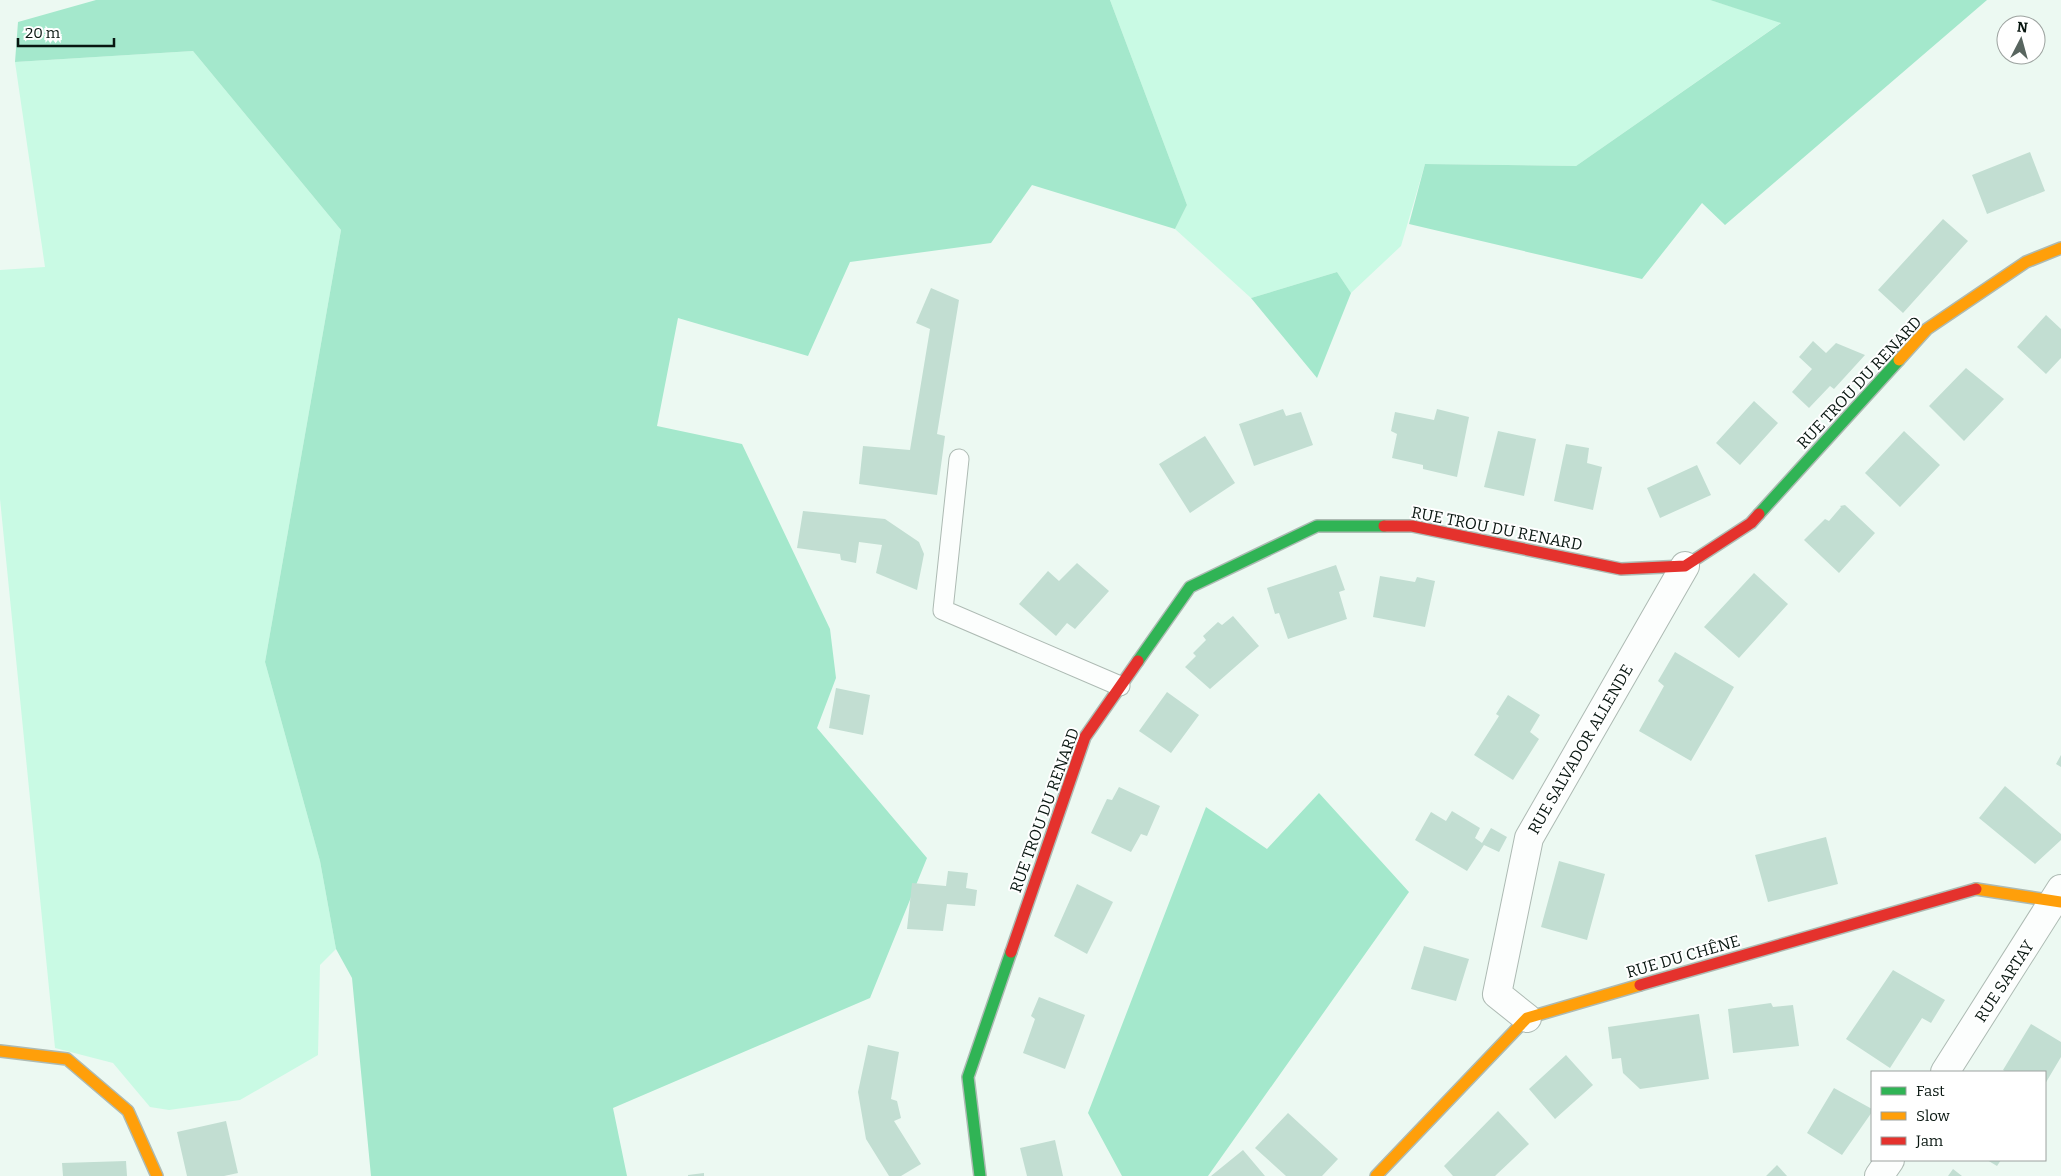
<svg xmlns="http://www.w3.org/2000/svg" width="2061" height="1176" viewBox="0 0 2061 1176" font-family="Bitter,serif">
<rect width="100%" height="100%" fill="#ecf9f2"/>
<!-- green -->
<path fill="#c9fae4" d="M 1110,0 L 1710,0 L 1782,22 L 1576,166 L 1425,164 L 1401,246 L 1351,293 L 1337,272 L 1251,298 L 1175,229 L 1187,205 Z
M 193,51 L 341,230 L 265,662 L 320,861 L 336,949 L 320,965 L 318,1055 L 240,1100 L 169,1110 L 150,1107 L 113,1063 L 55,1048 L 0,499 L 0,270 L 45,267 L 15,62 Z"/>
<!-- forest -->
<path fill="#a4e8cc" d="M 96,0 L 1110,0 L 1187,205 L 1175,229 L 1032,185 L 991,243 L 850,262 L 808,356 L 678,318 L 657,426 L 742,444 L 830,629 L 836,678 L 817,728 L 927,858 L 870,998 L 613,1108 L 627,1176 L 371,1176 L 352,978 L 336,949 L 320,861 L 265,662 L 341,230 L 193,51 L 15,62 L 18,22 Z
M 1710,0 L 1987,0 L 1725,225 L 1702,203 L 1642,279 L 1409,224 L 1425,164 L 1576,166 L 1781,23 Z
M 1337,272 L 1351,293 L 1317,378 L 1251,298 Z
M 1319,793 L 1409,892 L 1208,1176 L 1122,1176 L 1088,1113 L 1206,807 L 1267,849 Z"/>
<!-- building -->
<path fill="#c2ded2" d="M 2030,152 L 2045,191 L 1987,214 L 1972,175 Z
M 1943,219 L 1968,241 L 1903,313 L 1878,290 Z
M 931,288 L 959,300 L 937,434 L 945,436 L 937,495 L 859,484 L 863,446 L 910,450 L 930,329 L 916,323 Z
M 2046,315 L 2061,329 L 2061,358 L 2046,374 L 2017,347 Z
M 1813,341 L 1826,353 L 1836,343 L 1865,355 L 1834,389 L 1830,386 L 1809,408 L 1792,392 L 1812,369 L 1799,357 Z
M 1966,368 L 2004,399 L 1964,441 L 1929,406 Z
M 1754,401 L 1778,423 L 1740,465 L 1716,443 Z
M 1283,409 L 1286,416 L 1301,412 L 1313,445 L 1254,466 L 1239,424 Z
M 1437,409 L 1469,417 L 1457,477 L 1423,469 L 1423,465 L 1392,458 L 1397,434 L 1391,431 L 1395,412 L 1434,420 Z
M 1498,431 L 1536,439 L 1524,496 L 1484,487 Z
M 1904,431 L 1940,465 L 1900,507 L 1865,473 Z
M 1205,436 L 1235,483 L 1190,513 L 1159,464 Z
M 1566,444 L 1589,448 L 1587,463 L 1602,467 L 1593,510 L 1554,501 Z
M 1697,465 L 1711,495 L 1660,518 L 1647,488 Z
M 1845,505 L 1875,533 L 1839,573 L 1804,540 L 1825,519 L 1829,521 L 1841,507 L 1840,506 Z
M 803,511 L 885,519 L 919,542 L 924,554 L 917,590 L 876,573 L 882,545 L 859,542 L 856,563 L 841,560 L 840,554 L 797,548 Z
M 1077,563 L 1109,591 L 1075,629 L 1067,623 L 1056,636 L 1019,604 L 1048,571 L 1059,581 Z
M 1336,565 L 1345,590 L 1339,592 L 1347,619 L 1288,639 L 1279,613 L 1275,614 L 1267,588 Z
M 1754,573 L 1788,604 L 1739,658 L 1704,627 Z
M 1380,576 L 1415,582 L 1417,577 L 1435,581 L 1425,627 L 1373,617 Z
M 1233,616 L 1259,646 L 1210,689 L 1185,667 L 1196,656 L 1193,653 L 1206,640 L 1203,636 L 1218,622 L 1222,625 Z
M 1675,652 L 1734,687 L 1691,761 L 1639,731 L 1664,686 L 1658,681 Z
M 836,688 L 870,695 L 863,735 L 829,728 Z
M 1167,692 L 1199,715 L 1171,753 L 1139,731 Z
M 1508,695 L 1540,715 L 1530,732 L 1539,739 L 1513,780 L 1474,755 L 1499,716 L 1496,714 Z
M 2061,755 L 2061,767 L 2056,764 Z
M 2005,786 L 2061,834 L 2061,840 L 2035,864 L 1979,818 Z
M 1119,787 L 1160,806 L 1147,836 L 1141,834 L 1131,852 L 1091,833 L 1107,799 L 1112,800 Z
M 1452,811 L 1480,828 L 1475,838 L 1482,843 L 1491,828 L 1507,837 L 1499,852 L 1484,845 L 1467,871 L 1415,840 L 1431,812 L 1446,821 Z
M 1826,837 L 1838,884 L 1768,902 L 1755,855 Z
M 1559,861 L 1605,874 L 1587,940 L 1541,927 Z
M 948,871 L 968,873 L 966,888 L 977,890 L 975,906 L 947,904 L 943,931 L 907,929 L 912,883 L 946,886 Z
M 1077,884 L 1113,902 L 1087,954 L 1054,936 Z
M 1424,946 L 1469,959 L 1456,1001 L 1411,989 Z
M 1893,970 L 1945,1000 L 1931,1023 L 1922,1018 L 1890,1068 L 1846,1039 Z
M 1039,997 L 1085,1015 L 1065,1069 L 1023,1053 L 1035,1019 L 1031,1016 Z
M 1771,1003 L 1773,1007 L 1793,1005 L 1799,1046 L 1733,1053 L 1728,1009 Z
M 1699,1014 L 1709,1079 L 1640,1089 L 1623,1073 L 1621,1058 L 1612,1059 L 1608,1027 Z
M 2031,1024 L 2061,1042 L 2061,1057 L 2045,1084 L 2045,1072 L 2006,1072 L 2003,1070 Z
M 868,1045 L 899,1052 L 891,1099 L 897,1101 L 901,1118 L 894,1121 L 921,1164 L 901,1176 L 889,1176 L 866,1139 L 858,1092 Z
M 1566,1055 L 1593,1085 L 1555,1119 L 1529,1089 Z
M 1834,1088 L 1872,1109 L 1872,1112 L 1842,1155 L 1807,1133 Z
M 1498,1111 L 1529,1144 L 1495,1176 L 1453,1176 L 1444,1166 Z
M 1288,1113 L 1338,1159 L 1322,1176 L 1286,1176 L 1255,1148 Z
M 226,1121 L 238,1173 L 224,1176 L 187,1176 L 177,1132 Z
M 1055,1140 L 1063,1176 L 1027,1176 L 1020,1148 Z
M 1243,1150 L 1265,1176 L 1211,1176 Z
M 1987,1160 L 2001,1160 L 1997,1166 Z
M 126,1161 L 127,1176 L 63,1176 L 62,1163 Z
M 1777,1165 L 1787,1176 L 1766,1176 Z
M 1953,1169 L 1962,1176 L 1948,1176 Z
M 704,1173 L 704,1176 L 688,1176 L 688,1175 Z"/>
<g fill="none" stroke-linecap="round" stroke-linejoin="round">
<defs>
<path id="lane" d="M 959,459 L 943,610 L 1120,686"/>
<path id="street" d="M 1527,1018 L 1497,994 L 1529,838 L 1685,566
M 1945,1072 L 2061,889
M 1879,1176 L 1890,1160"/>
<path id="fast" d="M 1759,514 L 1899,360
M 1138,661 L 1190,587 L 1317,526 L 1384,526
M 980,1176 L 968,1077 L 1011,952"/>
<path id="slow" d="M 1899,360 L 1927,329 L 2026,262 L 2061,248
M 1976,889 L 2061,902
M 0,1051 L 67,1059 L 128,1111 L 157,1176
M 1376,1176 L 1527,1018 L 1640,985"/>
<path id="jam" d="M 1384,526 L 1412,526 L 1621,569 L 1685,566 L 1751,523 L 1759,514
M 1011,952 L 1085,737 L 1138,661
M 1640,985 L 1976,889"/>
</defs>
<!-- lane casing -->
<use href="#lane" stroke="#adbab3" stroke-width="21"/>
<!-- street casing -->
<use href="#street" stroke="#adbab3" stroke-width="30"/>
<!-- fast casing -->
<use href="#fast" stroke="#adbab3" stroke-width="14"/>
<!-- slow casing -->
<use href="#slow" stroke="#adbab3" stroke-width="14"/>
<!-- jam casing -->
<use href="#jam" stroke="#adbab3" stroke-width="14"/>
<!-- lane -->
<use href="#lane" stroke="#fcfefd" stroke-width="19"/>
<!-- street -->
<use href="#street" stroke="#fcfefd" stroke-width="28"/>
<!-- fast -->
<use href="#fast" stroke="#30b455" stroke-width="11"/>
<!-- slow -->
<use href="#slow" stroke="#ff9f0a" stroke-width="11"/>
<!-- jam -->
<use href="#jam" stroke="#e5322d" stroke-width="11"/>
</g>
<g text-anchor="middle" stroke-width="4" stroke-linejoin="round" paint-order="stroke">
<!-- street labels -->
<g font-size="16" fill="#081610" stroke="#fff">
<text transform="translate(1859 382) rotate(-47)" y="6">RUE TROU DU RENARD</text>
<text transform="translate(1497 528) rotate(11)" y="6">RUE TROU DU RENARD</text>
<text transform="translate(1580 749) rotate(-60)" y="6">RUE SALVADOR ALLENDE</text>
<text transform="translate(1044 810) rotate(-70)" y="6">RUE TROU DU RENARD</text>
<text transform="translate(1683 956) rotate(-16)" y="6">RUE DU CHÊNE</text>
<text transform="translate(2004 981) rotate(-57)" y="6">RUE SARTAY</text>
</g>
</g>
<!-- legend -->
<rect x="1871" y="1071" width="175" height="90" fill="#ffffff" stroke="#9ca29f"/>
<rect x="1881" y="1087" width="25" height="8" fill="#30b455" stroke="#9ca29f"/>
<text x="1916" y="1096" font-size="15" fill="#081610">Fast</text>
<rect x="1881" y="1112" width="25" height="8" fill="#ff9f0a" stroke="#9ca29f"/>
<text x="1916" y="1121" font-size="15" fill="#081610">Slow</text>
<rect x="1881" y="1137" width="25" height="8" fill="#e5322d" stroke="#9ca29f"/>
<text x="1916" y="1146" font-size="15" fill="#081610">Jam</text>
<!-- north arrow -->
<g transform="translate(2021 40) rotate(6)"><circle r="24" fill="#ffffff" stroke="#9ca29f"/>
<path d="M0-4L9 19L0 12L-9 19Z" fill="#58655f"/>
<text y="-8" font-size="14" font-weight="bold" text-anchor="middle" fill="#081610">N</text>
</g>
<!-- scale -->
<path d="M18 38v8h96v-8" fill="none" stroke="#081610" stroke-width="2.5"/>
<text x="25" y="38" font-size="15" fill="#081610" stroke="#ffffff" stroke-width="4" paint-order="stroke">20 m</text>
</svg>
